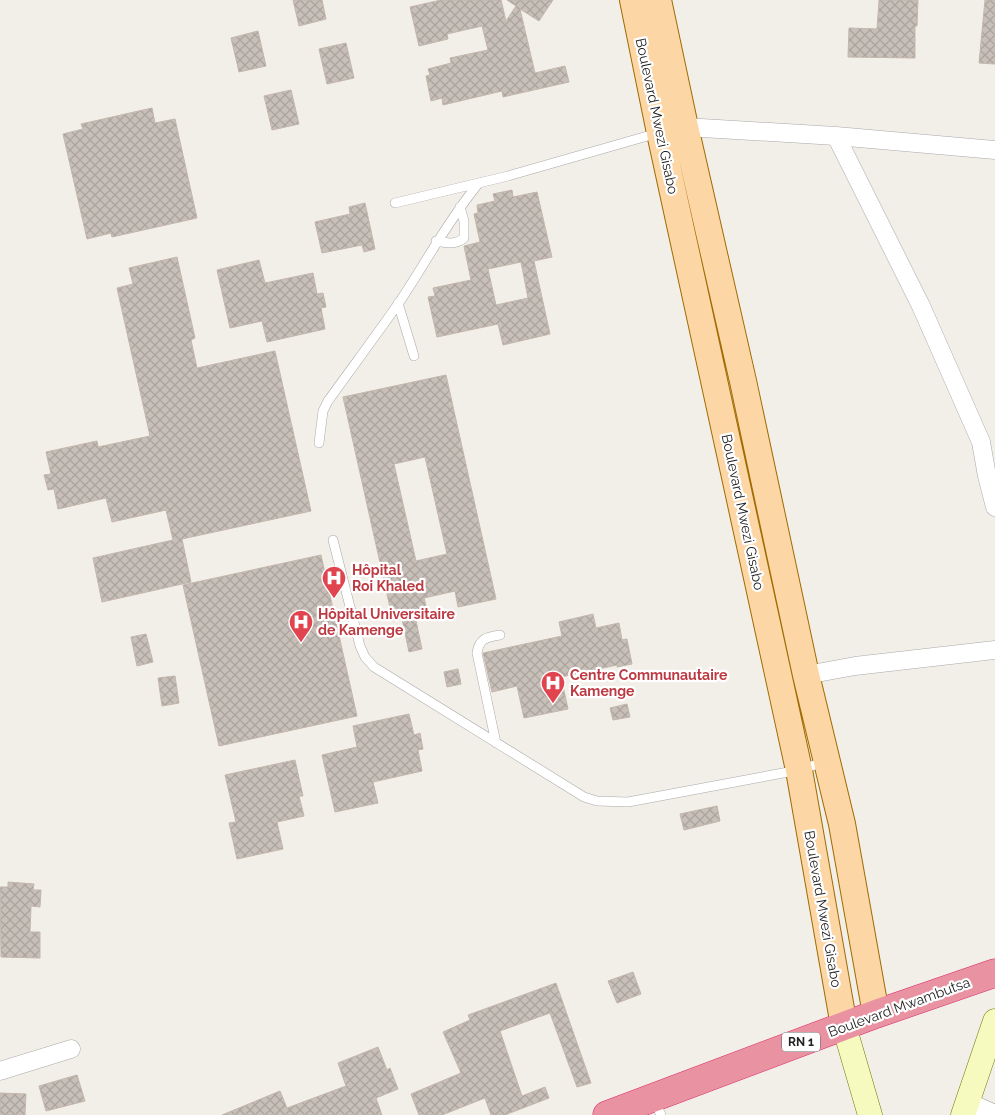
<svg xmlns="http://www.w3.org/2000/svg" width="995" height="1115" viewBox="0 0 995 1115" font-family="Raleway,sans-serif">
<defs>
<pattern id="building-cross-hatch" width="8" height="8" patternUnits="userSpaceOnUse" patternTransform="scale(1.25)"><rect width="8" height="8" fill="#c7bfb8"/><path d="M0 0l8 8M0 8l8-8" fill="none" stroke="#aba49e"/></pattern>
</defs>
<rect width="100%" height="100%" fill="#f2efe9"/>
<!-- building -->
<path fill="url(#building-cross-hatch)" stroke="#c4b6ab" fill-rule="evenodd" d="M 293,0 L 322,0 L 326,19 L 299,26 Z
M 441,0 L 501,0 L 506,21 L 516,6 L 507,0 L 553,0 L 539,21 L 520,9 L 535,73 L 565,66 L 569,82 L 503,97 L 502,91 L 443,105 L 442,98 L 431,101 L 426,76 L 430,75 L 428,69 L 451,63 L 450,58 L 488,50 L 482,26 L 447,34 L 448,39 L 419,46 L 410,7 Z
M 879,0 L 918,0 L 917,26 L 915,26 L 915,58 L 848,57 L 849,28 L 877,29 Z
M 985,0 L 995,0 L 995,64 L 979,63 Z
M 258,31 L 266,66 L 239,72 L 231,38 Z
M 346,43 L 354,78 L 327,84 L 319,49 Z
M 291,90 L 299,124 L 272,130 L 264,96 Z
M 152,108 L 155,123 L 175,119 L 197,218 L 112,237 L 111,233 L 87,239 L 63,134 L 83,129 L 81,124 Z
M 512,190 L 513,197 L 537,192 L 552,257 L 534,261 L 550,334 L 503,345 L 498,324 L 437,337 L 428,297 L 435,296 L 433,288 L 471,280 L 464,246 L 480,242 L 474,214 L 478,213 L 477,205 L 495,201 L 493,194 ZM 521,262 L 528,298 L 496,305 L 488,269 Z
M 365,203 L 375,249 L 364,252 L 362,245 L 322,253 L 315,222 L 350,214 L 349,207 Z
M 177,257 L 195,338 L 191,340 L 197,368 L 275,351 L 311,511 L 182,539 L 191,582 L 102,602 L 93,558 L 173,540 L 166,510 L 112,522 L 106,498 L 58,509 L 54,489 L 48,490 L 44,475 L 51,474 L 46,452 L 97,441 L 98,447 L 150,436 L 117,288 L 133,284 L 129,268 Z
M 259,260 L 265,283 L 313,273 L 317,294 L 323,293 L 326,307 L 321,308 L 325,329 L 267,342 L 262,321 L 230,328 L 217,270 Z
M 446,375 L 496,599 L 458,607 L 455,591 L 424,598 L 428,613 L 415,616 L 422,649 L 409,652 L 402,619 L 393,621 L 343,397 ZM 425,457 L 447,554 L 416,561 L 394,464 Z
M 321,555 L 357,716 L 219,746 L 183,585 Z
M 593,614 L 596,628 L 619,623 L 622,640 L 627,639 L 632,664 L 617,667 L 617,665 L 561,677 L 568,709 L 524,718 L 517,686 L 492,692 L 483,653 L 562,636 L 559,622 Z
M 146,634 L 153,662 L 137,666 L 131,637 Z
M 458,669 L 461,684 L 447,687 L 444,672 Z
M 175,676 L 179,703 L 162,706 L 158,678 Z
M 627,704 L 630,717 L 613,720 L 610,708 Z
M 409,714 L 414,735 L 420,733 L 423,749 L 418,750 L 422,771 L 373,782 L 378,803 L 335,812 L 322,755 L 357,747 L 353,726 Z
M 295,760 L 303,796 L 299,796 L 304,816 L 277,822 L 283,849 L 237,859 L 229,823 L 236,822 L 225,775 Z
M 717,806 L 720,821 L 684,830 L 680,814 Z
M 8,882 L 34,884 L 33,890 L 41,890 L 40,907 L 31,906 L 30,932 L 40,932 L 40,958 L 1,957 L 0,887 L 8,887 Z
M 633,972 L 641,994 L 617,1003 L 608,981 Z
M 556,983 L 591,1083 L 577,1087 L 550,1013 L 500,1031 L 522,1096 L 545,1087 L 549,1098 L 505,1115 L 491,1115 L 485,1098 L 442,1115 L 419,1115 L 411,1094 L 461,1073 L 443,1032 L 470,1020 L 468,1015 Z
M 378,1047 L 387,1070 L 390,1068 L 398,1089 L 376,1098 L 382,1115 L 222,1115 L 280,1091 L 287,1108 L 346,1086 L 338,1063 Z
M 77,1075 L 85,1101 L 46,1111 L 39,1086 Z
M 0,1093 L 26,1094 L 25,1115 L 0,1115 Z"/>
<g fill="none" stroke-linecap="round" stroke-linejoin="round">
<defs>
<path id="lane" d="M 395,203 L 508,176 L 658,133
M 436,241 C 446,243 456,245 464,238 L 464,221 L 460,207
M 398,303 L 414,356
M 319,443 L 323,411 L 328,401 C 351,369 375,337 398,304 C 425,264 447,222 478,184
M 333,540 L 360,646 L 365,657 L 374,667 L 584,797 L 597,801 L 628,802 L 799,770 L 824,762
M 496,743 L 477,653 C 479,639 486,637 500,635
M 654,1100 L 661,1115"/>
<path id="street" d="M 675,129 L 685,127 L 836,136 L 995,150
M 836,136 L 921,306 L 981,442 L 987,476 L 995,507
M 806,675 L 855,666 L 995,650
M 0,1071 L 71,1049
M 968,1102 L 995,1114"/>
<path id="secondary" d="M 844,1026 L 870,1115
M 963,1115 L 995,1021"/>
<path id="primary" d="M 633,0 L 660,133 L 799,770 L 844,1026
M 658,0 L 685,127 L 743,381 L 806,675 L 842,824 L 876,1014"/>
<path id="highway" d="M 607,1115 L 876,1014 L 995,973"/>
</defs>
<!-- lane casing -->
<use href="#lane" stroke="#a9a9a9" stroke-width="10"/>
<!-- street casing -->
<use href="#street" stroke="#a9a9a9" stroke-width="19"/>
<!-- secondary casing -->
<use href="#secondary" stroke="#707d05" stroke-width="25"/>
<!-- primary casing -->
<use href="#primary" stroke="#a06b00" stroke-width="28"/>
<!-- highway casing -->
<use href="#highway" stroke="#dc2a67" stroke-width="29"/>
<!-- lane -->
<use href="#lane" stroke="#fff" stroke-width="9"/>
<!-- street -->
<use href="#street" stroke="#fff" stroke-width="18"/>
<!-- secondary -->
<use href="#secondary" stroke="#f7fabf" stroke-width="24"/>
<!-- primary -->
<use href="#primary" stroke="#fcd6a4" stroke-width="26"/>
<!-- highway -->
<use href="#highway" stroke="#e892a2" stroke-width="28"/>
</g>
<!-- icons -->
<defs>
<symbol id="hospital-pin" viewBox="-11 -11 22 30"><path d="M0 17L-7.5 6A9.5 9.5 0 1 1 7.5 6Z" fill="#e0444e" stroke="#fff"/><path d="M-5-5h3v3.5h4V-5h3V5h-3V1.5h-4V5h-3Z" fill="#fff"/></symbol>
</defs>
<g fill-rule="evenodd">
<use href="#hospital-pin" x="320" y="564" width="28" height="38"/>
<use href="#hospital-pin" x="287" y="608" width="28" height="38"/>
<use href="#hospital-pin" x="539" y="669" width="28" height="38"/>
</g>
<g text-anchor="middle" stroke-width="4.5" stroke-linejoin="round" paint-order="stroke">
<!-- shield labels -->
<rect fill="#fff" stroke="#646464" stroke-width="1" x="782" y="1032.5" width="38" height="19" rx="4"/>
<g font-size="12" font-weight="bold" fill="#222">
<text x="801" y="1046">RN 1</text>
</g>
<!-- street labels -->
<g font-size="14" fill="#222" stroke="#fff">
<text transform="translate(657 116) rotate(78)" y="5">Boulevard Mwezi Gisabo</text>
<text transform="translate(743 512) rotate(78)" y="5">Boulevard Mwezi Gisabo</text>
<text transform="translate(823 909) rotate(80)" y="5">Boulevard Mwezi Gisabo</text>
<text transform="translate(899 1007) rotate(-20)" y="5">Boulevard Mwambutsa</text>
</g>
<!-- health labels -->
<g font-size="14" font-weight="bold" fill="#be3a42" stroke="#fff" text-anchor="start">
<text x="352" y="575">Hôpital<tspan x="352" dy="16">Roi Khaled</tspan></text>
<text x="318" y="619">Hôpital Universitaire<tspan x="318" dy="16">de Kamenge</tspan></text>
<text x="570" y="680">Centre Communautaire<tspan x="570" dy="16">Kamenge</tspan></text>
</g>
</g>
</svg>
